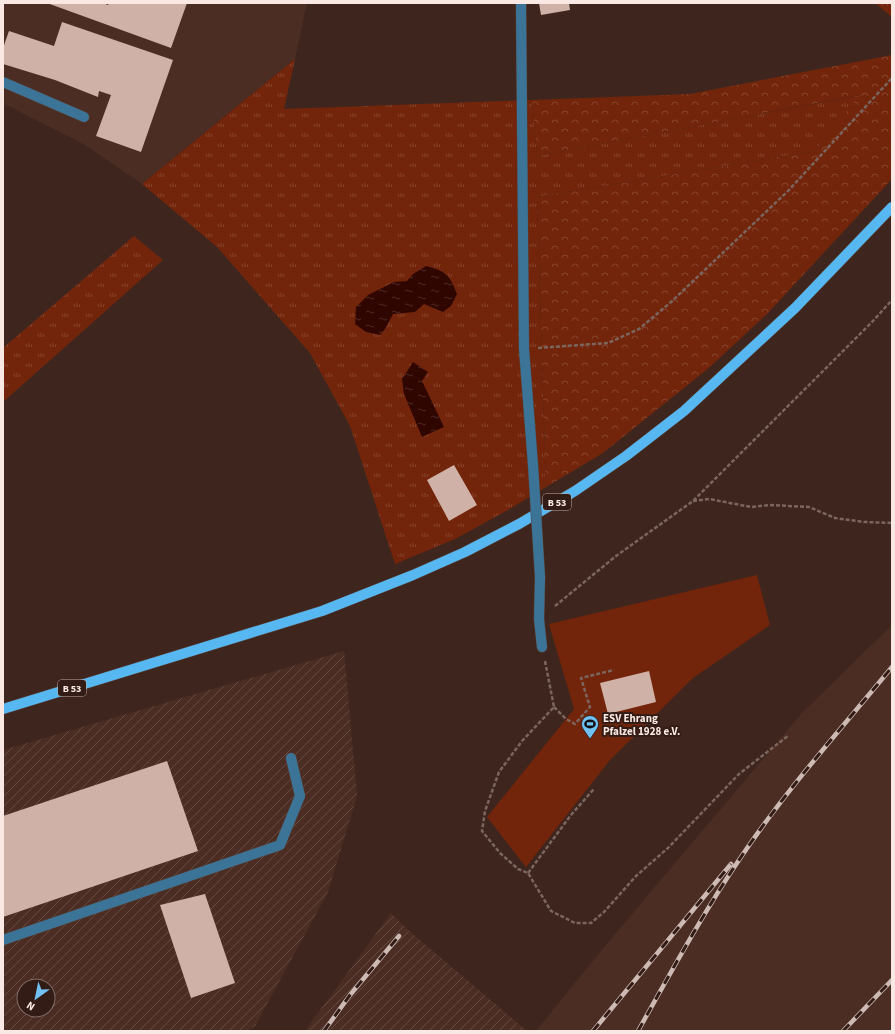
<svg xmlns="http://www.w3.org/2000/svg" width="895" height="1034" viewBox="0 0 895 1034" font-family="'Source Sans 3',sans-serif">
<defs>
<pattern id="industrial-furrows" width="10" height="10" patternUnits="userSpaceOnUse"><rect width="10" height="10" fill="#4b2d23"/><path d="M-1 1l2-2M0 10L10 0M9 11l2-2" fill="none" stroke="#664b43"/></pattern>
<pattern id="grass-tufts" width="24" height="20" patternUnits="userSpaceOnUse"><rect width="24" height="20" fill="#72250a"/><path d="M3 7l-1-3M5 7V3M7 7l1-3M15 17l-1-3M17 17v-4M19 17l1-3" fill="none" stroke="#87452e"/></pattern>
<pattern id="forest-crowns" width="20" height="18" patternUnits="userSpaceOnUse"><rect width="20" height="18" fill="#72250a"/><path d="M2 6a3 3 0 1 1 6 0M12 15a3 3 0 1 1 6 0" fill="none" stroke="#87452e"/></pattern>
<pattern id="water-ripples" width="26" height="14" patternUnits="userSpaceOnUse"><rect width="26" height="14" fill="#300600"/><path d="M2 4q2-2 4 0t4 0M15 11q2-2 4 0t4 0" fill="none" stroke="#4f2a25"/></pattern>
</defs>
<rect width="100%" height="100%" fill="#3e261e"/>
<!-- built -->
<path fill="#4b2d23" d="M 3,3 L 307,3 L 295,59 L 142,184 L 85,145 L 3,103 Z
M 892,625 L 892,1031 L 536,1031 L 605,946 L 801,714 Z"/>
<!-- industrial -->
<path fill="url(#industrial-furrows)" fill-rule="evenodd" d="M 344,651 L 357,796 L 328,892 L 255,1026 L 247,1031 L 3,1031 L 3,750 ZM 24,986 L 48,986 L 48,1010 L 24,1010 Z
M 391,913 L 408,930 L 527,1031 L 305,1031 Z"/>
<!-- grass -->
<path fill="url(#grass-tufts)" d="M 295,59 L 284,109 L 532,100 L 537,156 L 861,95 L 815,151 L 537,197 L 546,487 L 508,510 L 455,539 L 395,564 L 350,426 L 310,353 L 217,247 L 142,184 Z
M 134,236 L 163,260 L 3,402 L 3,348 Z"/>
<!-- forest -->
<path fill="url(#forest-crowns)" d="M 875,3 L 892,3 L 892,17 Z
M 892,55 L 892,179 L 767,314 L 710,367 L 603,453 L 546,487 L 537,197 L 815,151 L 860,95 L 537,156 L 532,100 L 690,94 Z"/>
<!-- garden -->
<path fill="#72250a" d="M 757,575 L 770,625 L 693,678 L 610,760 L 526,867 L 487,817 L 574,709 L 549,624 Z"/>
<!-- water -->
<path fill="url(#water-ripples)" d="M 426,266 C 447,272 449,274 457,294 L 451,306 L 443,312 L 424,304 L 415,312 L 393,314 L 385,329 L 380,335 L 366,332 L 355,324 L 356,307 L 368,295 L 394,282 L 407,281 L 413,274 Z
M 413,362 L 428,372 L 422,381 L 444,427 L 422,437 L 404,394 L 402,379 Z"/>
<!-- building -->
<path fill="#d0b1a7" d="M 47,3 L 103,3 L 108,5 L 109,3 L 187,3 L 171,48 Z
M 539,3 L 569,3 L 570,10 L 541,15 Z
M 62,22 L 173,60 L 141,152 L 96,136 L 111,95 L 99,91 L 98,97 L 55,80 L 3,64 L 3,48 L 9,31 L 54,46 Z
M 454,465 L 477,505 L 449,521 L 427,480 Z
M 649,671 L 656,702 L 608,714 L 600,683 Z
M 167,761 L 198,851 L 3,917 L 3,816 Z
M 205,894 L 235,983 L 191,998 L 160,905 Z"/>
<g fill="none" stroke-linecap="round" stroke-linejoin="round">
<defs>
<path id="minor" d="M 521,3 L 524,349 L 533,465
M 3,82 L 84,117
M 540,577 L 539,619 L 542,647
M 3,940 L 280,845 L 300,796 L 291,758"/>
<path id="major" d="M 3,709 L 322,611 L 413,575 L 465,552 L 519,524 L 575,491 L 626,456 L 684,411 L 795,308 L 892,207"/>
</defs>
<!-- minor casing -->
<use href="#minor" stroke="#58413a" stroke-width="11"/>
<!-- major casing -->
<use href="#major" stroke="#58413a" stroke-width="11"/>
<!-- path -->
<path stroke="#7b665f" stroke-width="2.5" stroke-dasharray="4 2" stroke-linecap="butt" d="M 538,348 L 608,343 L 639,329 L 671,302 L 788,191 L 892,78
M 693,501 L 709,499 L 751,507 L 770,505 L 809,507 L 835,518 L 864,522 L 892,523
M 555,606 L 616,556 L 693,501 L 872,322 L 892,300
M 545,661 L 554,707 L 522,741 L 499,772 L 485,811 L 482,831 L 500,853 L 518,869 L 528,873 L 551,911 L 575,923 L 591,923 L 604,912 L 636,876 L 668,848 L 739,774 L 789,735
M 554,707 L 566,719 L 575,724 L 590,707 L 581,678 L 614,670
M 528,873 L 571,815 L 594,789"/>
<!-- minor -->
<use href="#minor" stroke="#3b7496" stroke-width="10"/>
<!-- major -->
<use href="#major" stroke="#57b7f0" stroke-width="10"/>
<defs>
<path id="rail" d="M 324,1031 L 350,995 L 399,936
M 593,1031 L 731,864
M 638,1031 C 671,972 703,913 741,857 C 786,790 841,729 892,667
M 843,1031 L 892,980"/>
</defs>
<!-- rail casing -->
<use href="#rail" stroke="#cdbab5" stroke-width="4.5"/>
<!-- rail -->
<use href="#rail" stroke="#331c15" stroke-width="3" stroke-dasharray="9" stroke-linecap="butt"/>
<defs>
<path id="minor-bridge" d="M 533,465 L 540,577"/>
</defs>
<!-- minor-bridge casing -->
<use href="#minor-bridge" stroke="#58413a" stroke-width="11" stroke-linecap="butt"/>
<!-- minor-bridge -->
<use href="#minor-bridge" stroke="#3b7496" stroke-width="10"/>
</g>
<!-- icons -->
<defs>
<symbol id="stadium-pin" viewBox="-11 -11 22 30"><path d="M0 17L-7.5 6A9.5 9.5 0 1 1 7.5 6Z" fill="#70c2f4" stroke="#331c15"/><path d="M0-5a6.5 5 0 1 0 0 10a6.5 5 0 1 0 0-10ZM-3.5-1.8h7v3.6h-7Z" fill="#111"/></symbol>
</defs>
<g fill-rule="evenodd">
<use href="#stadium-pin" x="580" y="714" width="20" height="27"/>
</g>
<g text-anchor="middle" stroke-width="4" stroke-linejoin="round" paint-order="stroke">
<!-- shield labels -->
<g fill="#331c15" stroke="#beaba5" stroke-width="1">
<rect x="543" y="494" width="28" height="16" rx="3"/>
<rect x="58" y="680" width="28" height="16" rx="3"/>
</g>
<g font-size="10" font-weight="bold" fill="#f9e8e3">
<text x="557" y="506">B 53</text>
<text x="72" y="692">B 53</text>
</g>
<!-- poi labels -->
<g font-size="11" font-weight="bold" fill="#f9e8e3" stroke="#331c15" text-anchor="start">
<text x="603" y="722">ESV Ehrang<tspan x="603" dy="13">Pfalzel 1928 e.V.</tspan></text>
</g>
</g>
<!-- border -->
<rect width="895" height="1034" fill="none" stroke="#f9e8e3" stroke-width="8"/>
<!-- north arrow -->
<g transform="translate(36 998) rotate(213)"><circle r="19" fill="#331c15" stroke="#826e67"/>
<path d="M0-3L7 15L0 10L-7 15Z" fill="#70c2f4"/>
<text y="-6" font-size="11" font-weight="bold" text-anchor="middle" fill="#f9e8e3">N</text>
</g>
</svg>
